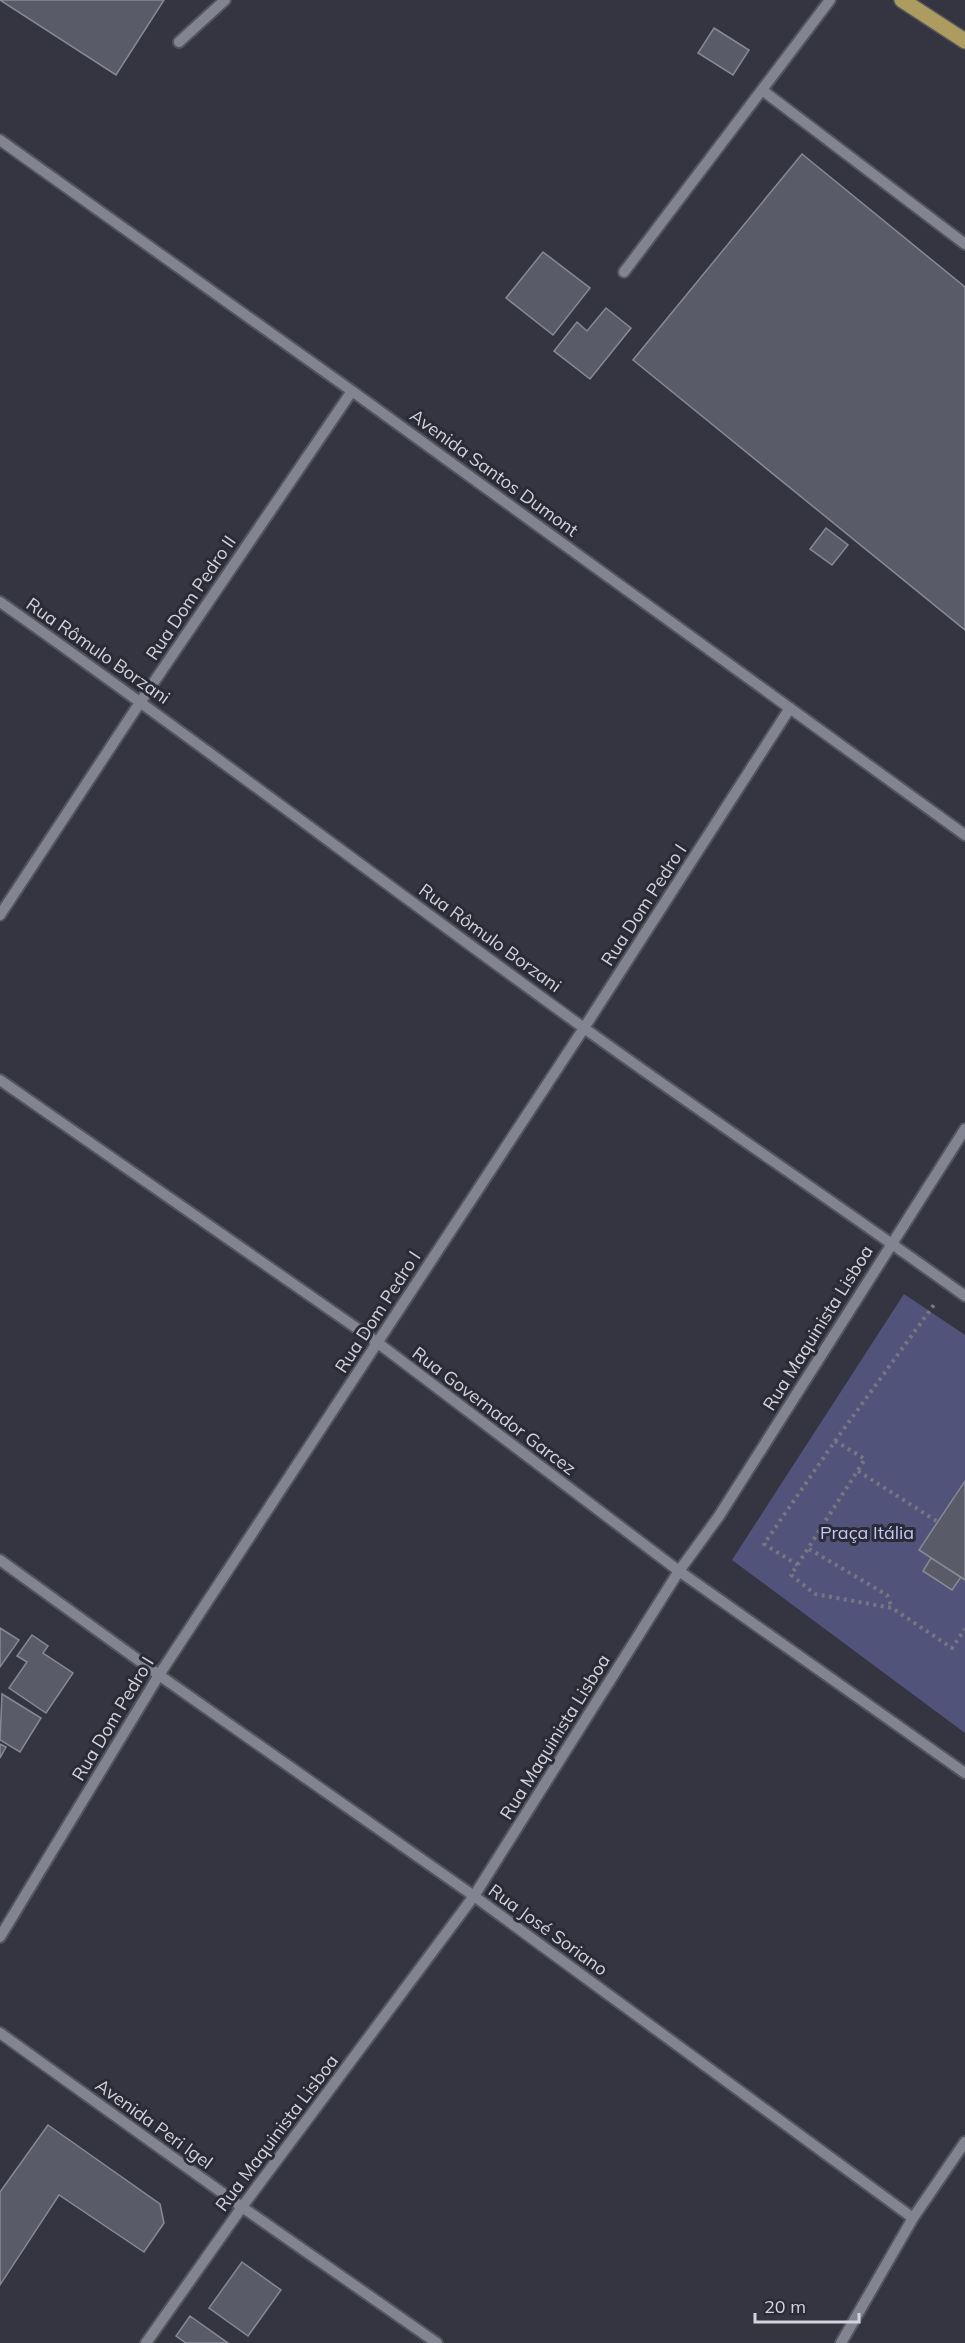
<svg xmlns="http://www.w3.org/2000/svg" width="965" height="2343" viewBox="0 0 965 2343" font-family="Mulish,sans-serif">
<rect width="100%" height="100%" fill="#343541"/>
<!-- green -->
<path fill="#52537b" d="M 904,1294 L 965,1335 L 965,1733 L 732,1560 Z"/>
<!-- building -->
<path fill="#5a5b68" stroke="#888997" stroke-width="1.5" d="M 0,0 L 164,0 L 116,75 Z
M 714,28 L 749,50 L 733,75 L 698,53 Z
M 802,154 L 965,287 L 965,630 L 633,360 Z
M 543,252 L 590,288 L 553,335 L 506,298 Z
M 606,308 L 631,328 L 590,379 L 554,351 L 577,322 L 587,331 Z
M 826,528 L 848,545 L 832,565 L 810,549 Z
M 965,1481 L 965,1580 L 919,1550 Z
M 931,1558 L 961,1577 L 952,1590 L 923,1571 Z
M 0,1628 L 19,1640 L 0,1667 Z
M 32,1635 L 48,1646 L 43,1653 L 73,1673 L 46,1713 L 9,1688 L 27,1662 L 17,1656 Z
M 2,1694 L 41,1718 L 20,1752 L 0,1740 Z
M 0,1744 L 6,1747 L 0,1758 Z
M 48,2125 L 160,2204 L 164,2223 L 144,2252 L 59,2195 L 0,2285 L 0,2192 Z
M 242,2262 L 281,2290 L 248,2336 L 209,2308 Z
M 190,2316 L 228,2343 L 186,2343 L 176,2336 Z"/>
<g fill="none" stroke-linecap="round" stroke-linejoin="round">
<defs>
<path id="minor" d="M 179,42 L 225,0
M 762,90 L 965,244
M 0,140 L 352,391 L 965,835
M 624,272 L 830,0
M 0,602 C 197,740 388,887 584,1028 C 710,1119 839,1205 965,1296
M 0,915 L 141,701 L 352,391
M 0,1080 L 378,1343 L 679,1571 L 965,1773
M 0,1560 L 159,1675 L 474,1896 L 913,2218
M 0,1937 L 159,1675 L 584,1028 L 790,708
M 0,2033 L 242,2207 L 437,2343
M 146,2343 L 242,2207 L 474,1896 L 679,1571 L 719,1516 L 965,1129
M 841,2343 L 913,2218 L 965,2142"/>
<path id="major" d="M 902,0 L 965,41"/>
</defs>
<!-- minor casing -->
<use href="#minor" stroke="#53545d" stroke-width="14"/>
<!-- major casing -->
<use href="#major" stroke="#53545d" stroke-width="18"/>
<!-- path -->
<path stroke="#757680" stroke-width="4" stroke-dasharray="3 4.5" stroke-linecap="butt" d="M 835,1441 L 936,1302
M 858,1471 L 938,1522
M 809,1549 L 887,1595 L 892,1608
M 798,1565 L 764,1544 L 835,1441 L 865,1459 L 791,1575 L 815,1594 L 892,1608 L 952,1648 L 965,1629"/>
<!-- minor -->
<use href="#minor" stroke="#828491" stroke-width="10"/>
<!-- major -->
<use href="#major" stroke="#ad9c5f" stroke-width="15"/>
</g>
<g text-anchor="middle" stroke-width="6" stroke-linejoin="round" paint-order="stroke">
<!-- street labels -->
<g font-size="18" fill="#d2d3db" stroke="#2a2b37">
<text transform="translate(494 473) rotate(36)" y="6">Avenida Santos Dumont</text>
<text transform="translate(191 598) rotate(-56)" y="6">Rua Dom Pedro II</text>
<text transform="translate(98 651) rotate(35)" y="6">Rua Rômulo Borzani</text>
<text transform="translate(644 905) rotate(-57)" y="6">Rua Dom Pedro I</text>
<text transform="translate(490 938) rotate(36)" y="6">Rua Rômulo Borzani</text>
<text transform="translate(378 1312) rotate(-57)" y="6">Rua Dom Pedro I</text>
<text transform="translate(818 1328) rotate(-58)" y="6">Rua Maquinista Lisboa</text>
<text transform="translate(494 1411) rotate(37)" y="6">Rua Governador Garcez</text>
<text transform="translate(113 1719) rotate(-59)" y="6">Rua Dom Pedro I</text>
<text transform="translate(555 1737) rotate(-58)" y="6">Rua Maquinista Lisboa</text>
<text transform="translate(548 1930) rotate(36)" y="6">Rua José Soriano</text>
<text transform="translate(154 2124) rotate(36)" y="6">Avenida Peri Igel</text>
<text transform="translate(277 2133) rotate(-53)" y="6">Rua Maquinista Lisboa</text>
</g>
<!-- park labels -->
<g font-size="18" fill="#c3c6f9" stroke="#2a2b37">
<text x="867" y="1539">Praça Itália</text>
</g>
</g>
<!-- scale -->
<path d="M755 2313v9h104v-9" fill="none" stroke="#d2d3db" stroke-width="3"/>
<text x="764" y="2313" font-size="18" fill="#d2d3db" stroke="#2a2b37" stroke-width="4.5" paint-order="stroke">20 m</text>
</svg>
